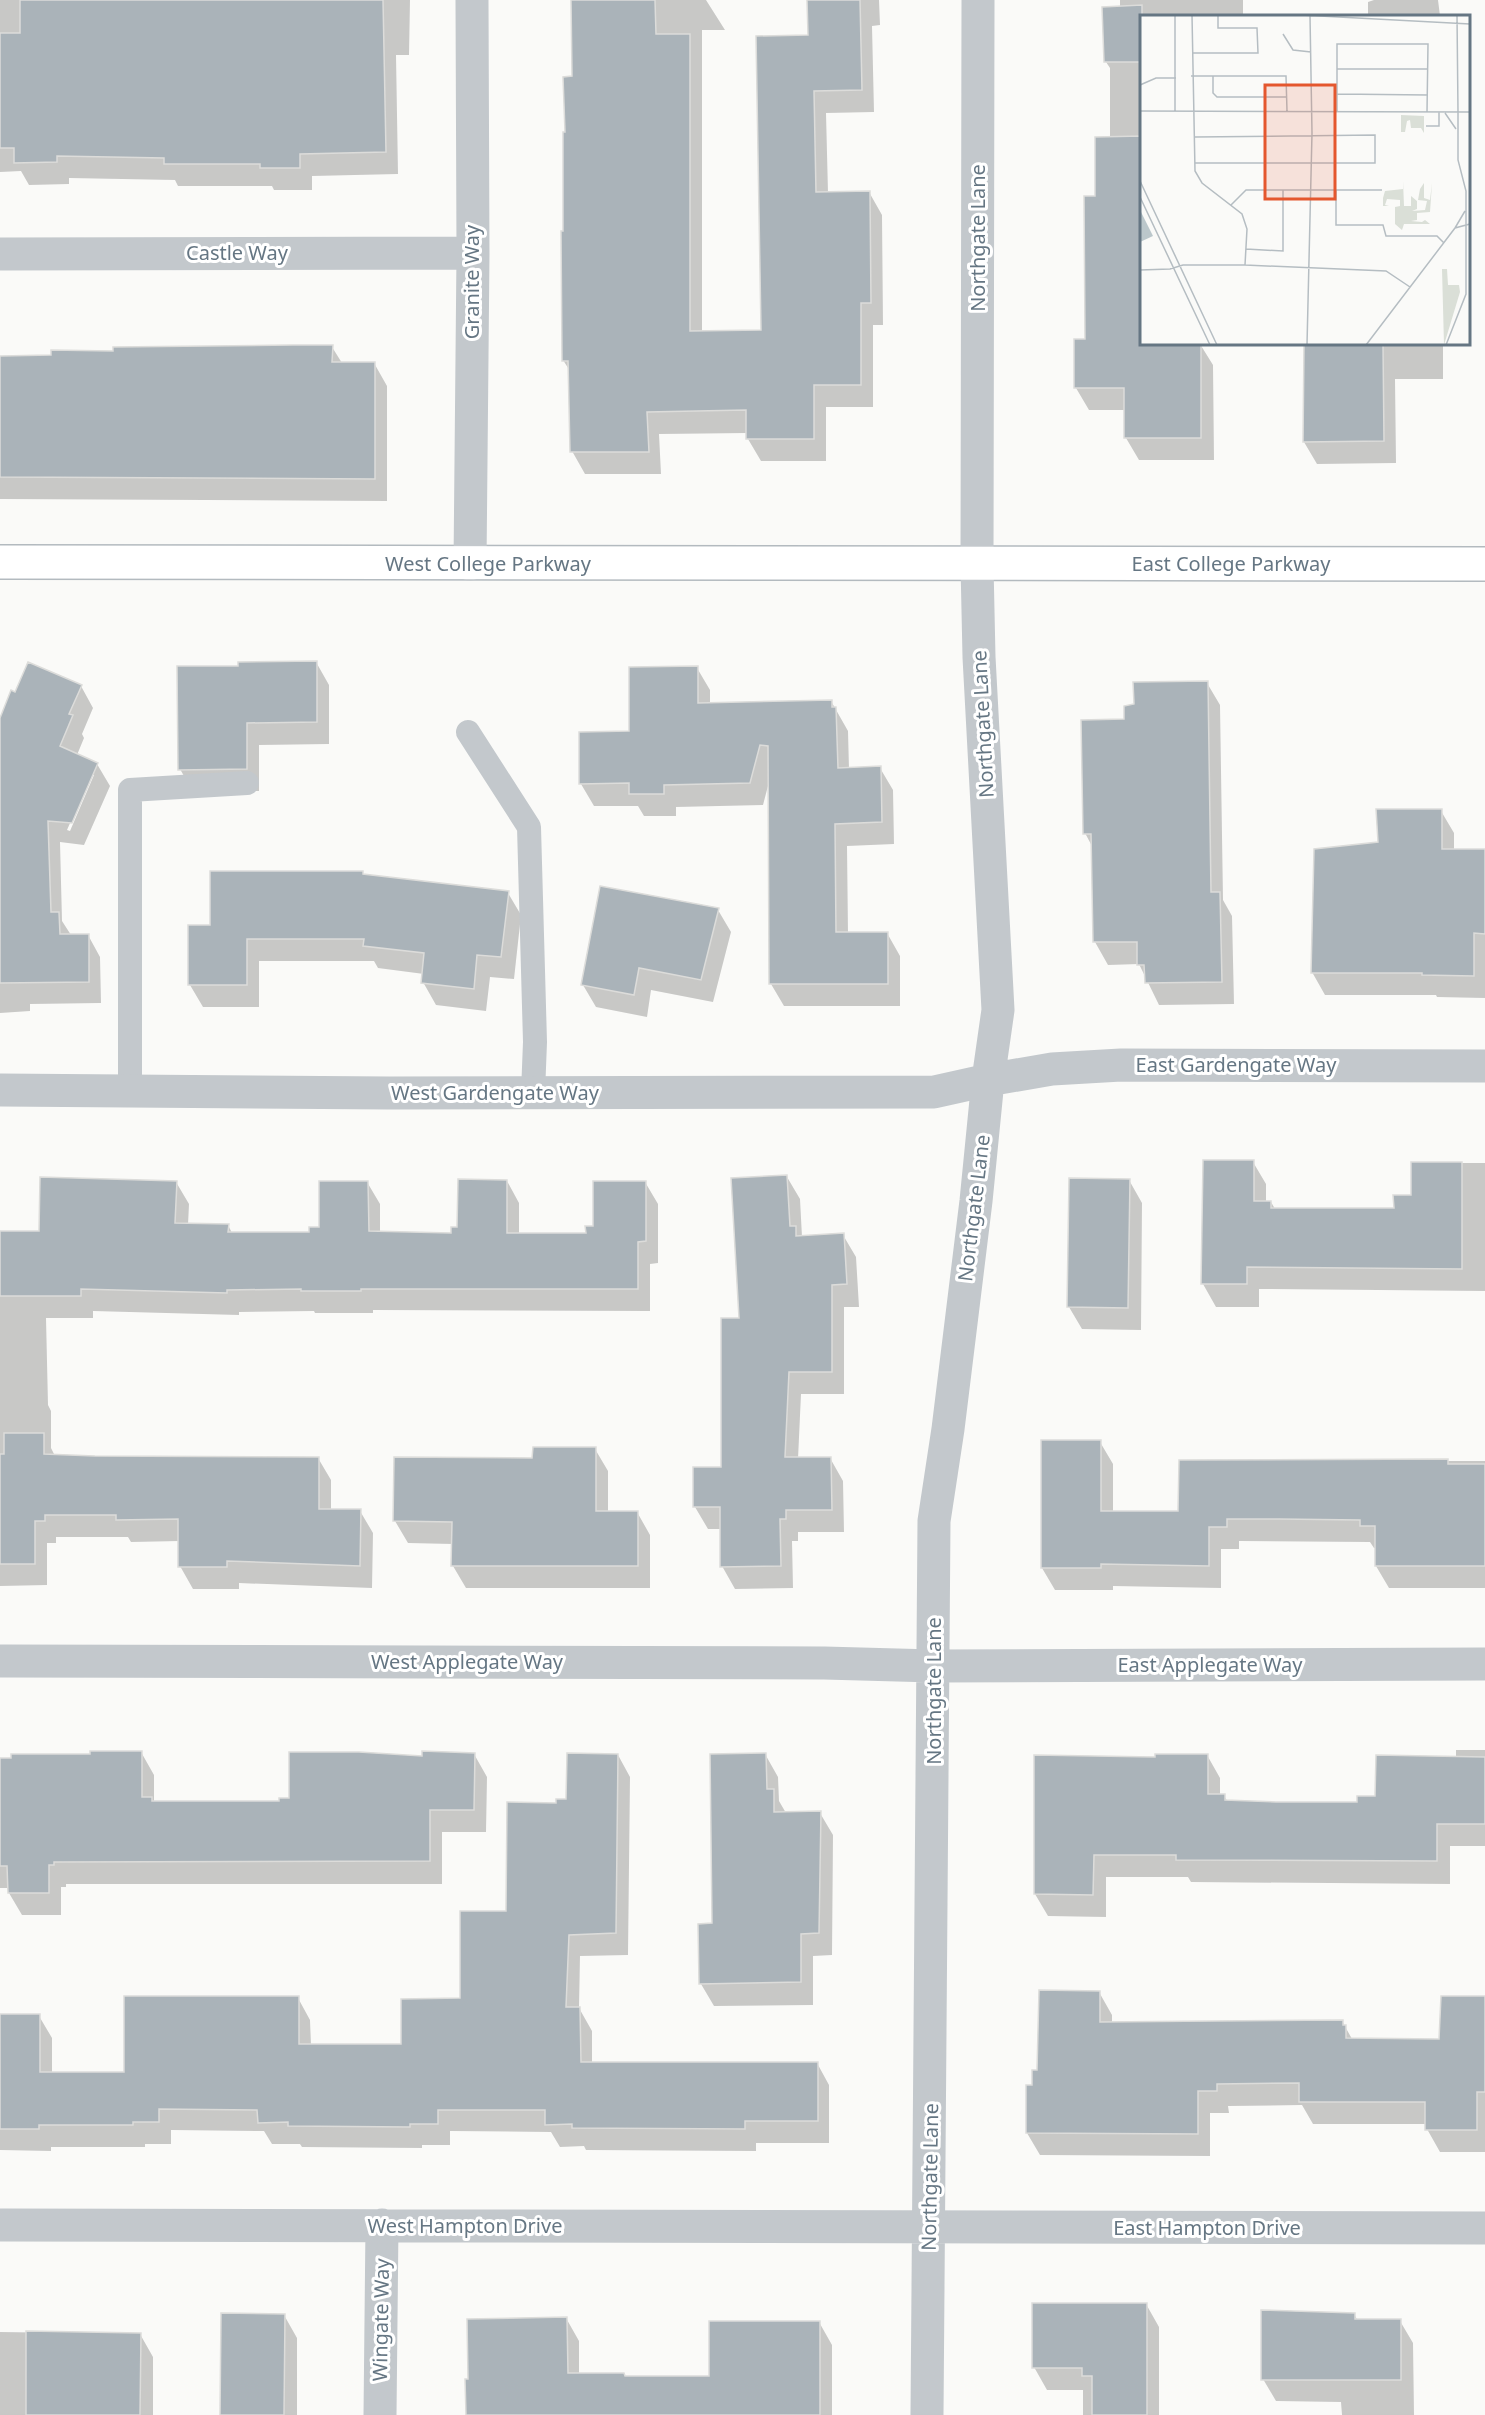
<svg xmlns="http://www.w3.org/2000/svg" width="1485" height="2415" viewBox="0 0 1485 2415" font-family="'Noto Sans',sans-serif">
<rect width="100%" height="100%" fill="#fafaf8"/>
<!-- shadow -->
<path fill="#0003" fill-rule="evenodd" d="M 0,0 L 410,0 L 409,55 L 396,55 L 398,174 L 312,176 L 312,190 L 274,190 L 272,186 L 178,186 L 175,180 L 69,178 L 69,184 L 29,185 L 21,171 L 0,172 Z
M 573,0 L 706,0 L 725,30 L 702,30 L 702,332 L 762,332 L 810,36 L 808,0 L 879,0 L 880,25 L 872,26 L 874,112 L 826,113 L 828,193 L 869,192 L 882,215 L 883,325 L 873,325 L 873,407 L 826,407 L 826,461 L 761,461 L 748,439 L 748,433 L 659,434 L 661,474 L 585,474 L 572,451 L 570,371 L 563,360 L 566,134 L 574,78 Z
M 1120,0 L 1243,0 L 1243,16 L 1142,16 L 1142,344 L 1200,344 L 1213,365 L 1214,460 L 1139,460 L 1126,438 L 1126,410 L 1089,410 L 1076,388 L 1086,340 L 1097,197 L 1110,138 L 1110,68 L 1106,62 L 1120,8 Z
M 1374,0 L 1438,0 L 1440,16 L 1368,16 L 1368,2 Z
M 1305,344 L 1443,344 L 1443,379 L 1395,379 L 1396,463 L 1317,464 L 1304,442 Z
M 332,347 L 342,363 L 374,363 L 387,386 L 387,501 L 0,499 L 0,359 L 114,353 Z
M 316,662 L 329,685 L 329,744 L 259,745 L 259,791 L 193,792 L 180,769 L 239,667 Z
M 697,668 L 710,690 L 710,704 L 831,701 L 848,731 L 849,769 L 880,768 L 893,790 L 894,844 L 847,846 L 848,934 L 887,933 L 900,956 L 900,1006 L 784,1006 L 771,984 L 769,782 L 763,805 L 676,807 L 676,816 L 644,816 L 638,806 L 594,806 L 581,784 Z
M 1207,683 L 1220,705 L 1223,900 L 1232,916 L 1234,1004 L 1159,1005 L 1139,964 L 1108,965 L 1095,942 L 1093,848 L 1085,833 L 1125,721 Z
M 81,686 L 93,708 L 82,734 L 84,738 L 77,755 L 97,764 L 110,786 L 84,845 L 60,842 L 62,921 L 71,935 L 88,935 L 100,957 L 101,1003 L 30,1004 L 30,1011 L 0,1013 L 0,722 ZM 91,775 L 94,775 L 70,831 L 67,830 Z
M 1441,811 L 1454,833 L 1454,850 L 1485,850 L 1485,998 L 1437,997 L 1436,995 L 1325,995 L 1312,972 L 1379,844 Z
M 362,873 L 364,876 L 508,893 L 521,915 L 514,979 L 490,977 L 486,1011 L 436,1005 L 423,982 L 424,974 L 378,968 L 374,961 L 259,961 L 259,1007 L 203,1007 L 190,985 L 211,927 Z
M 718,910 L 731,932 L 713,1002 L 651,990 L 647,1017 L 596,1007 L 583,985 Z
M 1204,1162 L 1253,1162 L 1266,1184 L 1266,1202 L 1271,1202 L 1275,1209 L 1396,1209 L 1412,1196 L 1412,1163 L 1485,1163 L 1485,1291 L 1259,1289 L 1259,1307 L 1216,1307 L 1203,1284 Z
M 787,1177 L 800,1199 L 802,1237 L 843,1235 L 856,1257 L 859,1307 L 844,1307 L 844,1394 L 801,1394 L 798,1459 L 830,1458 L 843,1481 L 844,1532 L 798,1532 L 798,1541 L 792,1541 L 793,1588 L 735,1589 L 722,1566 L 722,1529 L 708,1529 L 695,1507 L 723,1469 L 740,1320 Z
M 1129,1180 L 1142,1203 L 1141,1330 L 1082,1329 L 1069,1307 Z
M 507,1181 L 519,1203 L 519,1234 L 588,1234 L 645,1182 L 658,1204 L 658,1263 L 650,1264 L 650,1311 L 373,1310 L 373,1313 L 315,1313 L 314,1311 L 239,1312 L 239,1315 L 93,1311 L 93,1318 L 46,1318 L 48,1405 L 51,1411 L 51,1448 L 55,1456 L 318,1458 L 331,1480 L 331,1510 L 360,1511 L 373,1533 L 372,1588 L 239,1583 L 239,1589 L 193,1589 L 180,1566 L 180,1541 L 131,1542 L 128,1537 L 56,1537 L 56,1543 L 47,1543 L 47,1585 L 0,1586 L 0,1232 L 41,1232 L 176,1182 L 189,1204 L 188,1225 L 228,1225 L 232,1233 L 311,1233 L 321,1229 L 367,1182 L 380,1204 L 380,1233 L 452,1234 Z
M 1100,1442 L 1113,1464 L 1113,1512 L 1179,1512 L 1180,1461 L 1485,1461 L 1485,1588 L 1389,1588 L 1376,1566 L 1376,1548 L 1374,1548 L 1370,1542 L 1239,1541 L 1239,1549 L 1221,1549 L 1221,1588 L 1113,1586 L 1113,1590 L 1055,1590 L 1042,1568 Z
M 595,1449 L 608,1471 L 608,1512 L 637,1512 L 650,1535 L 650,1588 L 466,1588 L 453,1566 L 453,1544 L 408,1543 L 395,1521 L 533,1460 Z
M 1456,1750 L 1485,1750 L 1485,1846 L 1450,1846 L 1450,1884 L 1191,1882 L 1188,1877 L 1106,1877 L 1106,1917 L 1048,1916 L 1035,1894 L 1156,1758 L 1207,1755 L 1220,1778 L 1220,1796 L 1224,1796 L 1228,1802 L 1359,1803 L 1377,1797 L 1456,1758 Z
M 141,1752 L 154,1775 L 154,1802 L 281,1802 L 423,1758 L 474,1754 L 487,1777 L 486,1832 L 442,1832 L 442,1884 L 66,1884 L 66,1887 L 61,1887 L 61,1915 L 22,1915 L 9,1893 L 9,1888 L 0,1888 L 0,1759 Z
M 765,1754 L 778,1777 L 779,1801 L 786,1813 L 820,1813 L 833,1835 L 832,1955 L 813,1956 L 813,2005 L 714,2006 L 701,1984 L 714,1925 Z
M 618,1755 L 630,1777 L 628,1955 L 580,1956 L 579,2008 L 592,2031 L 592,2063 L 817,2063 L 829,2085 L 829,2143 L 756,2143 L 756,2151 L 586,2150 L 584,2146 L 560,2147 L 551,2132 L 450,2131 L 450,2145 L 422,2145 L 422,2148 L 302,2147 L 300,2144 L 272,2144 L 264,2131 L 171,2130 L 171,2144 L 145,2144 L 145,2147 L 51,2147 L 51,2151 L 0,2150 L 0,2016 L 39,2016 L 52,2038 L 52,2073 L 125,2073 L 298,1998 L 310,2020 L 311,2045 L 402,2045 L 461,1999 L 507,1913 L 557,1804 L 567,1800 Z
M 1099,1992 L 1112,2015 L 1112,2023 L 1342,2021 L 1352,2039 L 1440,2040 L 1485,1998 L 1485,2152 L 1440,2152 L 1427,2129 L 1427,2124 L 1313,2124 L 1302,2105 L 1228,2106 L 1229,2113 L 1210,2113 L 1210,2156 L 1040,2155 L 1027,2133 L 1033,2086 L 1039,2072 Z
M 1146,2304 L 1159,2327 L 1159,2415 L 1083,2415 L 1083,2390 L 1047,2390 L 1034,2367 Z
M 1354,2314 L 1358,2321 L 1400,2321 L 1413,2343 L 1414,2415 L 1342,2415 L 1341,2402 L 1276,2401 L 1263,2379 Z
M 284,2315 L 297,2338 L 297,2415 L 221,2415 Z
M 566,2318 L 579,2341 L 579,2375 L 625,2377 L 710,2377 L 819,2322 L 832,2345 L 832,2415 L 467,2415 Z
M 0,2332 L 140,2334 L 153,2357 L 153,2415 L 0,2415 Z"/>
<!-- building -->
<path fill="#aab3b9" stroke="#dcdcda" stroke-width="1.5" d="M 20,0 L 383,0 L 386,152 L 300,154 L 300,168 L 260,168 L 260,164 L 164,164 L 164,158 L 57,156 L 57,162 L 14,163 L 14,148 L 0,148 L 0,33 L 20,33 Z
M 571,0 L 655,0 L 656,34 L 690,34 L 690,331 L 761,330 L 756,36 L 808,35 L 807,0 L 860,0 L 862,90 L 814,91 L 816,192 L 870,191 L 871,303 L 861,303 L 861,385 L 814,385 L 814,439 L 746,439 L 746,410 L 647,412 L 649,452 L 570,452 L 568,361 L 562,361 L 561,231 L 563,231 L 563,132 L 565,132 L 563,77 L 572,76 Z
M 1142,5 L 1142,62 L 1104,62 L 1102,7 Z
M 1142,136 L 1142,344 L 1201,344 L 1201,438 L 1124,438 L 1124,388 L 1074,388 L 1074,339 L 1085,339 L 1084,196 L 1095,196 L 1095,137 Z
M 1304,344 L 1383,344 L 1384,441 L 1303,442 Z
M 292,345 L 333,345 L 332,362 L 375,362 L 375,479 L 0,477 L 0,356 L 51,355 L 51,350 L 113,351 L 113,347 Z
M 317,661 L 317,722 L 247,723 L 247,769 L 178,770 L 177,666 L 238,666 L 238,662 Z
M 28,662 L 82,685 L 69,714 L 73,715 L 60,746 L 98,763 L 72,823 L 48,821 L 51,912 L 59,912 L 60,934 L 89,934 L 89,982 L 0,983 L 0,718 L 11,690 L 15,692 Z
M 698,666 L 698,703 L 832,700 L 832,707 L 836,707 L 838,768 L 881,766 L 882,822 L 835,824 L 836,932 L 888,932 L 888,984 L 769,984 L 768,746 L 760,745 L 750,783 L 664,785 L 664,794 L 629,794 L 629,783 L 579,784 L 579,732 L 629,731 L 629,667 Z
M 1208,681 L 1211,892 L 1220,892 L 1222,982 L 1145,983 L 1144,965 L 1137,965 L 1137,942 L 1093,942 L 1091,834 L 1083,834 L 1081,720 L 1124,719 L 1124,706 L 1134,704 L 1133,682 Z
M 1376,809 L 1442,809 L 1442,849 L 1485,849 L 1485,934 L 1474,933 L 1474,976 L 1422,975 L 1422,973 L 1311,973 L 1314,849 L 1378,842 Z
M 210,871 L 363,871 L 363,874 L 509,891 L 501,957 L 477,955 L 474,989 L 421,983 L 424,953 L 363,946 L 364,939 L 247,939 L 247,985 L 188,985 L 188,925 L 210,925 Z
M 600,886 L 719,908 L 701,980 L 639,968 L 634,995 L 581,985 Z
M 1203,1160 L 1254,1160 L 1254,1201 L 1271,1201 L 1271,1208 L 1394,1208 L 1393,1195 L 1411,1195 L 1411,1162 L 1462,1162 L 1462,1269 L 1247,1267 L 1247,1284 L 1201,1284 Z
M 787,1175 L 790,1226 L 796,1226 L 796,1236 L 844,1233 L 847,1284 L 832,1285 L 832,1372 L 789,1372 L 785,1457 L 831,1457 L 832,1510 L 786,1510 L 786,1519 L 780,1519 L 781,1566 L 720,1567 L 720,1507 L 693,1507 L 693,1467 L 721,1467 L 721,1318 L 739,1318 L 731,1178 Z
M 40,1177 L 177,1181 L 175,1223 L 229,1224 L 228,1232 L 309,1232 L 309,1227 L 319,1227 L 319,1181 L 368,1181 L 369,1231 L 451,1233 L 451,1227 L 457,1227 L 458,1179 L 507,1180 L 507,1233 L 586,1233 L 585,1226 L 593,1226 L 593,1181 L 646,1181 L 646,1241 L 638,1242 L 638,1289 L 361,1289 L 361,1291 L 301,1291 L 301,1289 L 227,1290 L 227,1293 L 81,1289 L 81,1296 L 0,1296 L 0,1231 L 39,1231 Z
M 1069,1178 L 1130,1179 L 1128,1308 L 1067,1307 Z
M 4,1433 L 44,1433 L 44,1454 L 95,1456 L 319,1457 L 319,1509 L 361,1509 L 360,1566 L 227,1561 L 227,1567 L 178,1567 L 178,1519 L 116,1520 L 116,1515 L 45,1515 L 45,1521 L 35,1521 L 35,1564 L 0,1564 L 0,1454 L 4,1454 Z
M 1041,1440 L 1101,1440 L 1101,1511 L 1178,1511 L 1179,1460 L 1448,1459 L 1448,1464 L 1485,1464 L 1485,1566 L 1375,1566 L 1375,1526 L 1360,1526 L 1360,1520 L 1279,1519 L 1227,1519 L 1227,1527 L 1209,1527 L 1209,1566 L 1101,1564 L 1101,1568 L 1041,1568 Z
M 533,1447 L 596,1447 L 596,1511 L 638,1511 L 638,1566 L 451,1566 L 452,1522 L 393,1521 L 394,1457 L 532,1458 Z
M 90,1751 L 142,1751 L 142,1797 L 152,1797 L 152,1801 L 279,1801 L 279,1798 L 289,1798 L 289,1752 L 359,1752 L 422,1756 L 422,1751 L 475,1753 L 474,1810 L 430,1810 L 430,1861 L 54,1862 L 54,1865 L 49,1865 L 49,1893 L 8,1893 L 7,1866 L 0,1866 L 0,1758 L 11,1758 L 11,1754 L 90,1754 Z
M 567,1753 L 618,1754 L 616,1933 L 569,1935 L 566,2007 L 580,2007 L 581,2062 L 818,2062 L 818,2121 L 745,2121 L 745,2129 L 572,2128 L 572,2124 L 545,2125 L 545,2110 L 438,2110 L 438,2124 L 410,2124 L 410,2127 L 288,2126 L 288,2122 L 258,2123 L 257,2110 L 159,2109 L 159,2122 L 133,2122 L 133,2125 L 39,2125 L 39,2129 L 0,2129 L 0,2014 L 40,2014 L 40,2072 L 124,2072 L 124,1996 L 299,1996 L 299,2044 L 401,2044 L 401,1999 L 460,1998 L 460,1911 L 506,1911 L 507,1802 L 556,1803 L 556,1799 L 566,1799 Z
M 766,1753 L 767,1789 L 774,1789 L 774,1812 L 821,1811 L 819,1933 L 801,1934 L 801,1982 L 699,1984 L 698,1924 L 712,1923 L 710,1754 Z
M 1155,1754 L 1208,1754 L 1208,1794 L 1225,1794 L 1225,1800 L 1276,1802 L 1357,1802 L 1357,1796 L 1375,1796 L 1376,1755 L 1485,1757 L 1485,1824 L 1437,1824 L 1437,1861 L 1176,1860 L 1176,1855 L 1094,1855 L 1093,1895 L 1034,1894 L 1034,1755 L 1155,1757 Z
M 1039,1990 L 1100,1991 L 1100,2022 L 1343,2020 L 1343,2025 L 1346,2025 L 1346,2038 L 1439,2039 L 1441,1996 L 1485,1996 L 1485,2092 L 1477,2092 L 1477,2130 L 1425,2130 L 1425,2102 L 1299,2102 L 1299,2083 L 1217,2084 L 1217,2091 L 1198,2091 L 1198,2134 L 1026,2133 L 1026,2085 L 1032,2085 L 1032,2070 L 1037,2070 Z
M 1032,2303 L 1147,2303 L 1147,2415 L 1092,2415 L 1092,2376 L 1082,2376 L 1082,2368 L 1032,2368 Z
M 1261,2310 L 1355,2313 L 1355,2319 L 1401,2319 L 1401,2380 L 1261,2380 Z
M 221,2313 L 285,2314 L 284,2415 L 220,2415 Z
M 567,2317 L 568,2373 L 624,2373 L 625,2376 L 709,2376 L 709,2321 L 820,2321 L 820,2415 L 466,2415 L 465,2379 L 468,2379 L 467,2319 Z
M 26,2331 L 141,2333 L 140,2415 L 26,2415 Z"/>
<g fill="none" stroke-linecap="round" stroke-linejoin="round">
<defs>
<path id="secondary" d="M 0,562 L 1485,564"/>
</defs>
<!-- secondary casing -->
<use href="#secondary" stroke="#b3babf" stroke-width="36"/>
<!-- lane -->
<path stroke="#c3c8cc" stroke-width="24" d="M 468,732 L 529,827 L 535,1042 L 533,1093
M 130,1090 L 130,790 L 247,783"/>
<!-- street -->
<path stroke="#c3c8cc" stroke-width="33" d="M 0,254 L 473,253
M 470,564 L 473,253 L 472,0
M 0,1090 L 389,1093 L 934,1092 L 988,1080 L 1052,1069 L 1121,1065 L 1485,1066
M 0,1661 L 824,1663 L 934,1666 L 1485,1664
M 0,2225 L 1485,2228
M 380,2415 L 382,2225
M 927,2415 L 934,1521 L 948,1429 L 976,1201 L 988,1080 L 998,1010 L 979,657 L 977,565 L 978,0"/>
<!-- secondary -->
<use href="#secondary" stroke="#fff" stroke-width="33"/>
</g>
<g text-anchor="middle" stroke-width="6" stroke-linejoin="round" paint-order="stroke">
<!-- street labels -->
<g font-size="20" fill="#657683" stroke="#fff">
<text transform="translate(978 238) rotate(-90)" y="7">Northgate Lane</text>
<text x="237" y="260">Castle Way</text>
<text transform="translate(472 282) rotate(-90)" y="7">Granite Way</text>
<text x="488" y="571">West College Parkway</text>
<text x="1231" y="571">East College Parkway</text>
<text transform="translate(983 724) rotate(-93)" y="7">Northgate Lane</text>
<text x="1236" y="1072">East Gardengate Way</text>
<text x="495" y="1100">West Gardengate Way</text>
<text transform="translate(974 1208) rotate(-83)" y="7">Northgate Lane</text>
<text x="467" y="1669">West Applegate Way</text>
<text x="1210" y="1672">East Applegate Way</text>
<text transform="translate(934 1691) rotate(-90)" y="7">Northgate Lane</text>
<text transform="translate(930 2177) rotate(-89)" y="7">Northgate Lane</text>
<text x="465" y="2233">West Hampton Drive</text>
<text x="1207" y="2235">East Hampton Drive</text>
<text transform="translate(381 2320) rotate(-89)" y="7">Wingate Way</text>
</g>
</g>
<!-- overview -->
<g transform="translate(1140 15)">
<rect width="330" height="330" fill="#fafaf8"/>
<path d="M 261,100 L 284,101 L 284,118 L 281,113 L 271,113 L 270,105 L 267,106 L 265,117 L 261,117 ZM 244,165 L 263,166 L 264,191 L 271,191 L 271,181 L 277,186 L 277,194 L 272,196 L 285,195 L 287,186 L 278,185 L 280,174 L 284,168 L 284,183 L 290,185 L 292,168 L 290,197 L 277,198 L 277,205 L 271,206 L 282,207 L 285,205 L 290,209 L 264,209 L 262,215 L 255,209 L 255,192 L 260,191 L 260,185 L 247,184 L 245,190 L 249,191 L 243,191 L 243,183 L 245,176 L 263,174 L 263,166 ZM 302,254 L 307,254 L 308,270 L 319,270 L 320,277 L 304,330 Z" fill="#dadfd7"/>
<path d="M 0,195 L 13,221 L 0,227 Z" fill="#bbc7cb"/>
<path fill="none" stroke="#b5bdc2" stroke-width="1.5" d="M 52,0 L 55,156 L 62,168 L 102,199 L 107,214 L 105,250M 161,0 L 330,9M 317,0 L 318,97M 143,19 L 153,35 L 171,37M 52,38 L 118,38 L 117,13 L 78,13 L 78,0M 197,54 L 288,54M 51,61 L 146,61 L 147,96M 73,61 L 73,78 L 77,82 L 147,82M 0,70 L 16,63 L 36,63M 197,79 L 288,80M 0,96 L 330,97M 35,96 L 35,0M 197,96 L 197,29 L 288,29 L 287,97M 305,98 L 316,114M 286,111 L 299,111 L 299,97M 55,148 L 235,148 L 235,120 L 55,122M 0,166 L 77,330M 196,175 L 196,210 L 243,210 L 246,221 L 297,221 L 304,228M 0,182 L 70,330M 91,190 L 106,175 L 242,175M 315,213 L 325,196M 106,234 L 143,236 L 143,175M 0,255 L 30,254 L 43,250 L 105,250 L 246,256 L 270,272M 167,330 L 172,118 L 170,1M 226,330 L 315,213 L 330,209M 306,330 L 326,279 L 326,176 L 318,145 L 318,97"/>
<path fill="#e4572e" fill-opacity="0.15" stroke="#e4572e" stroke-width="3" d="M 125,70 L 195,70 L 195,184 L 125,184 Z"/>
<rect width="330" height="330" fill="none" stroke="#657683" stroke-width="3"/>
</g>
</svg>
